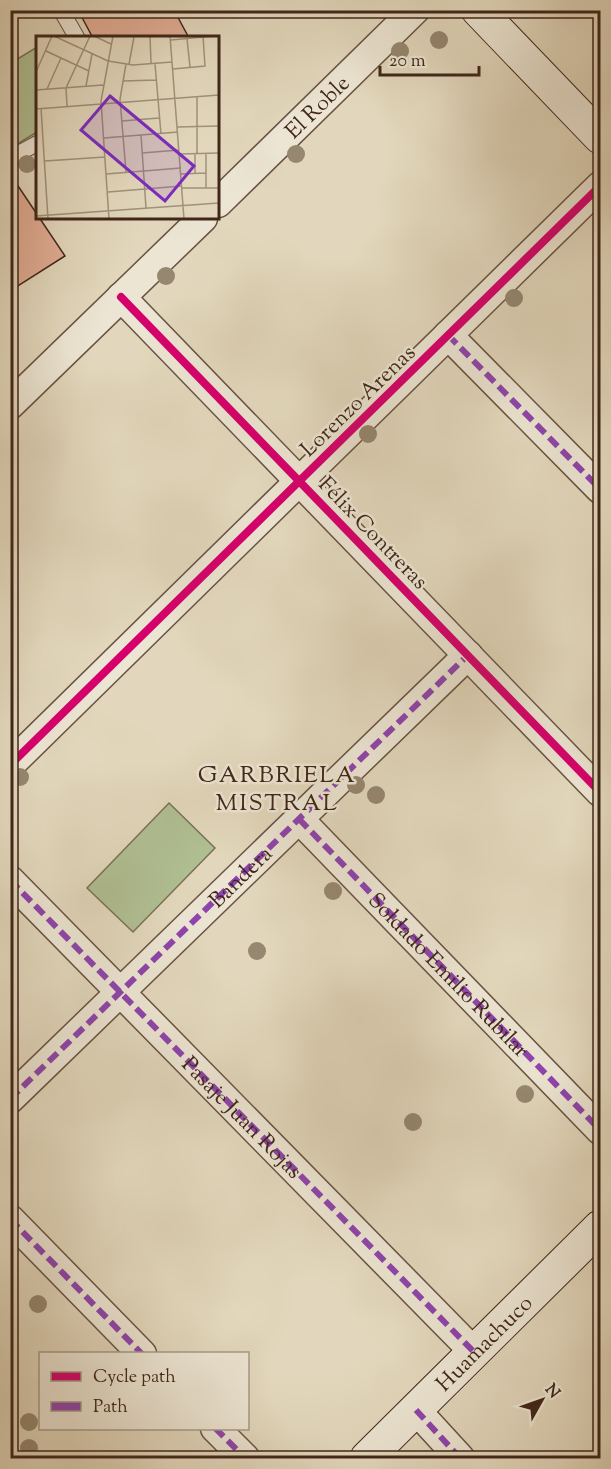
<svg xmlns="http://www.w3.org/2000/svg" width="611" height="1469" viewBox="0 0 611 1469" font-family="'Sorts Mill Goudy',serif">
<rect width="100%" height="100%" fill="#e2d7bc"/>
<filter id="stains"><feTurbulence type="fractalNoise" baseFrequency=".00333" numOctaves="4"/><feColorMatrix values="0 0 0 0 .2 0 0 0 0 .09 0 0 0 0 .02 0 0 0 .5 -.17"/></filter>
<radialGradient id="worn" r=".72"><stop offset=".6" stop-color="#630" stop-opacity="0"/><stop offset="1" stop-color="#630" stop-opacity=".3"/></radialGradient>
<!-- green -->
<path fill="#b0bf93" stroke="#787356" stroke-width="1.5" d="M 37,47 L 37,132 L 11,148 L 11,63 Z
M 169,803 L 215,848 L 133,932 L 87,888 Z"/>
<!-- building -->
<path fill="#e1ac94" stroke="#40271a" stroke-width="1.5" d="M 78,10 L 174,10 L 189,38 L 93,38 Z
M 10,174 L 65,256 L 10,291 Z"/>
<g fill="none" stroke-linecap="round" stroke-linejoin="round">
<defs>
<path id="lane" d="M 61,10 L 77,38
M 10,158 L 38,143"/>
<g id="street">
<path id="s1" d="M 218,203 L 415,10"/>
<path d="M 121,297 L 600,792"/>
<path d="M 448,335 L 600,489"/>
<path d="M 10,405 L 203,218"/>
<path d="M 10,765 L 600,186"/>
<path d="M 299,819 L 600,1130"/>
<path id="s2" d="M 10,880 L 474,1352"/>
<path id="s3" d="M 10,1099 L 468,655"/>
<path d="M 10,1219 L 142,1354"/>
<path d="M 416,1410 L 460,1458"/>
<path d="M 215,1428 L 245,1458"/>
</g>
<g id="secondary">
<path d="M 478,10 L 600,137"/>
<path id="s4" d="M 367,1458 L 600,1227"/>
</g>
</defs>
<!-- lane casing -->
<use href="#lane" stroke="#685342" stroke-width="17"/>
<!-- street casing -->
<use href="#street" stroke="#685342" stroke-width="31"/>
<!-- secondary casing -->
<use href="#secondary" stroke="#40271a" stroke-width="35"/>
<!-- lane -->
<use href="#lane" stroke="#ece5d3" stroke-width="15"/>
<!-- street -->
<use href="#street" stroke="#ece5d3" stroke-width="28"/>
<!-- secondary -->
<use href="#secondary" stroke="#ece5d3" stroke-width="33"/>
<!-- quiet -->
<g stroke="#8e44ad" stroke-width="6" stroke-dasharray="12 6" stroke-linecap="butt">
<path d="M 448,335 L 600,489"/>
<path id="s5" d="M 299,819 L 600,1130"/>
<path d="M 10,880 L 474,1352"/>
<path d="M 10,1099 L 468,655"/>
<path d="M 10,1219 L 142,1354"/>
<path d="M 416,1410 L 460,1458"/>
<path d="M 215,1428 L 245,1458"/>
</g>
<defs>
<path id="cycleway" d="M 121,297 L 600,792
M 10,765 L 600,186"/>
</defs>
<!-- cycleway casing -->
<use href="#cycleway" stroke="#ece5d3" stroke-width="11"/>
<!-- cycleway -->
<use href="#cycleway" stroke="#d6006c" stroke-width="8"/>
</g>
<!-- trees -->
<g fill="#958770">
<circle cx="439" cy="40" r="9"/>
<circle cx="400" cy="51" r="9"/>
<circle cx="296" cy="154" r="9"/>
<circle cx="27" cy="164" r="9"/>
<circle cx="166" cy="276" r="9"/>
<circle cx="514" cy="298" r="9"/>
<circle cx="368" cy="434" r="9"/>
<circle cx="20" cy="777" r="9"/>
<circle cx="356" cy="785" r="9"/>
<circle cx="376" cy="795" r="9"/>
<circle cx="333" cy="891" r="9"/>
<circle cx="257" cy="951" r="9"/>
<circle cx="525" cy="1094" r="9"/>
<circle cx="413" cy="1122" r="9"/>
<circle cx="38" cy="1304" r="9"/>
<circle cx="29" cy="1422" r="9"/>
<circle cx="29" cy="1448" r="9"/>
</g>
<g text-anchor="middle" stroke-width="5" stroke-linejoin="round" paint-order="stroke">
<!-- street labels -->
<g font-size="22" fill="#40271a" stroke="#ece5d3">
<text dy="8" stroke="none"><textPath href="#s1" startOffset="138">El Roble</textPath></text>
<text transform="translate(357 400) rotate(-44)" y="8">Lorenzo Arenas</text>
<text transform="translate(374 532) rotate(46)" y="8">Félix Contreras</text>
<text dy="8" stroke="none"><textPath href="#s3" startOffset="320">Bandera</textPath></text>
<text dy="8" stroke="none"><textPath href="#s5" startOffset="216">Soldado Emilio Rubilar</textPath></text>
<text dy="8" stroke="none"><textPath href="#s2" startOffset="332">Pasaje Juan Rojas</textPath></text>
<text dy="8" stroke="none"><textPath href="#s4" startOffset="164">Huamachuco</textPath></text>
</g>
<!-- neighbourhood labels -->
<g font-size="24" letter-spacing="1.5" fill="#40271a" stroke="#ece5d3">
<text x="277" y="782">GARBRIELA<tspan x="277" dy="28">MISTRAL</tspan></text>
</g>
</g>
<!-- overview -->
<g transform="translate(36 36)">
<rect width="183" height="183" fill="#e2d7bc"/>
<path fill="none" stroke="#a1917b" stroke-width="1.5" d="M 18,0 L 72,25 L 97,29 L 136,26M 58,0 L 75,8M 91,0 L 112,0M 114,0 L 115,27M 134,0 L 148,183M 151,3 L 154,31M 135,4 L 178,0M 10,15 L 53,35M 93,28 L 98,1M 119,28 L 125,98M 137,33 L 169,30 L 167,0M 0,36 L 16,0M 87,45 L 120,44M 50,50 L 56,18M 11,53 L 25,22M 0,54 L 67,49M 161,61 L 161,117M 31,70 L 30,52 L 54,0M 5,72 L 12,183M 0,73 L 183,59M 86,85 L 123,82M 141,91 L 183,90M 105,99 L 110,172M 68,102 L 142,96M 106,117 L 143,114M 144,118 L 183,117M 159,118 L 159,138M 170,118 L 170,152M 9,125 L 69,121M 90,136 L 84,63 L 90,28M 70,138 L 145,132M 145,138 L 170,137M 146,152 L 183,152M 72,156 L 146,150M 0,180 L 183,167M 73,183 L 65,65 L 77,0"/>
<path fill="#7b2cbf" fill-opacity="0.15" stroke="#7b2cbf" stroke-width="3" d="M 74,60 L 158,130 L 129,165 L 45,94 Z"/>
<rect width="183" height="183" fill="none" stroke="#40271a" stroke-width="3"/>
</g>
<!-- margin -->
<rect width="611" height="1469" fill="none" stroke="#e2d7bc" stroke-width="36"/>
<rect x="12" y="12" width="587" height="1445" fill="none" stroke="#40271a" stroke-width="3"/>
<rect x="18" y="18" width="575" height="1433" fill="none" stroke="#40271a" stroke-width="1.5"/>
<!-- legend -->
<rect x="39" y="1352" width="210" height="78" fill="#ece5d3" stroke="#a79989" stroke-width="1.5"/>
<rect x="51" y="1372" width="30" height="9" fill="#d6006c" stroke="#a79989" stroke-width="1.5"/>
<text x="93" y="1382" font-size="18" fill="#40271a">Cycle path</text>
<rect x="51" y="1402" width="30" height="9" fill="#8e44ad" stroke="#a79989" stroke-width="1.5"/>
<text x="93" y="1412" font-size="18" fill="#40271a">Path</text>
<!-- north arrow -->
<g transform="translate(542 1400) rotate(50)" stroke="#ece5d3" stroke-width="4.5" paint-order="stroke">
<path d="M0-4.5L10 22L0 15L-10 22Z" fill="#40271a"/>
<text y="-9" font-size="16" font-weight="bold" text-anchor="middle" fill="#40271a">N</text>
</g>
<!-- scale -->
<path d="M380 66v9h99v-9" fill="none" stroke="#40271a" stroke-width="3"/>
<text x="389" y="66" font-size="18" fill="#40271a" stroke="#ece5d3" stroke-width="4.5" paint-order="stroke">20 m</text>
<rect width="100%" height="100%" filter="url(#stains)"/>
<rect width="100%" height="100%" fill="url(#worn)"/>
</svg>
